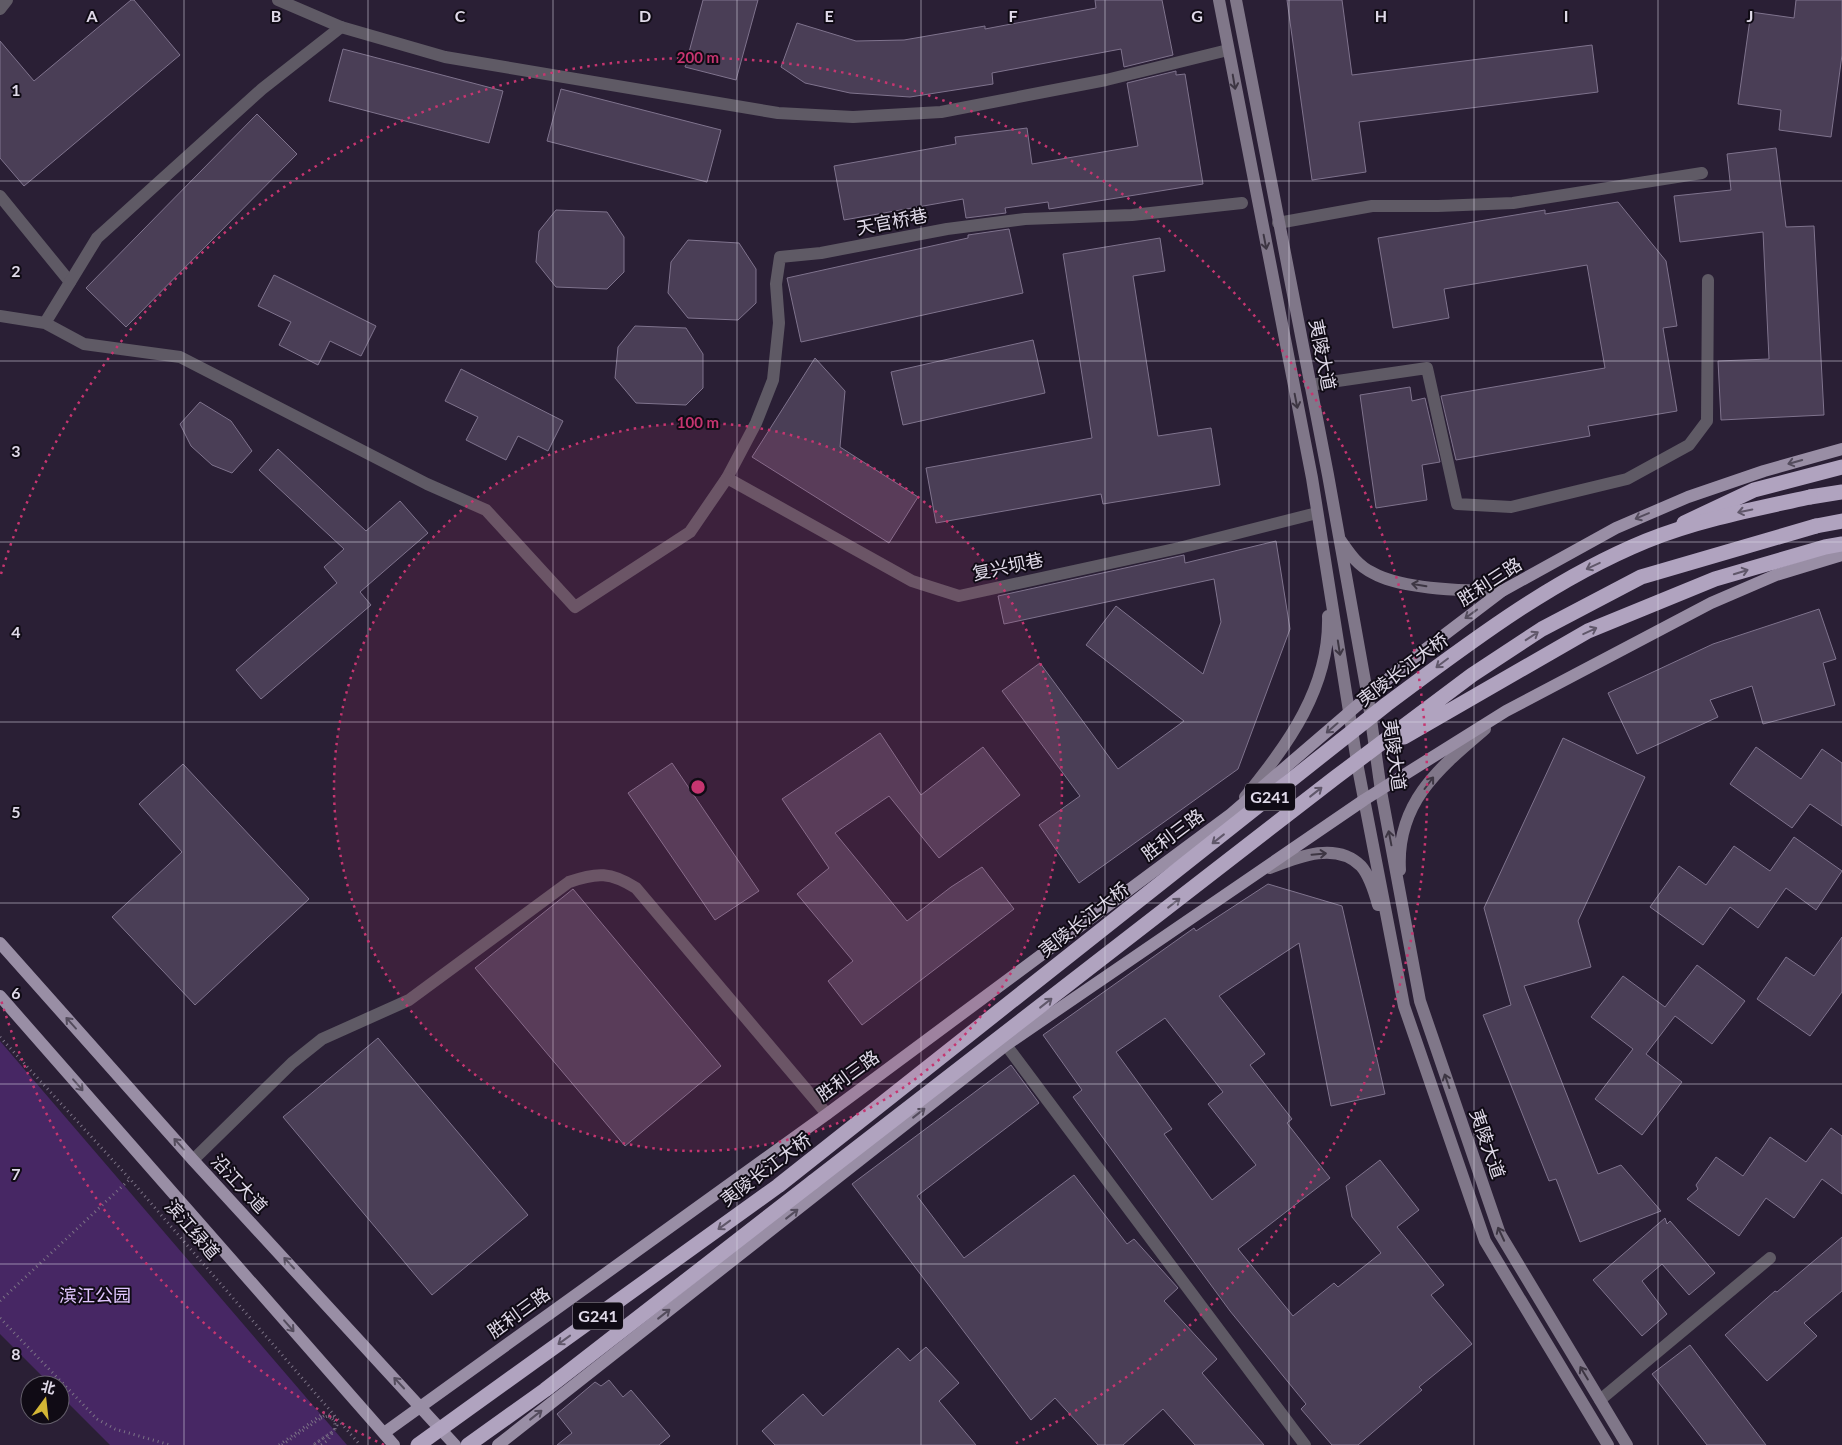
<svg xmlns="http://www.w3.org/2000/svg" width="1842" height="1445" viewBox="0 0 1842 1445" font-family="Lato,'Noto Sans SC',sans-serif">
<rect width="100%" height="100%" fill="#2a1f35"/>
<!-- green -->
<path fill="#472764" d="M 0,1041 L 347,1445 L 110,1445 L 60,1395 L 60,1385 L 51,1385 L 0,1334 Z"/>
<!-- building -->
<path fill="#4a3e56" stroke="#7f738d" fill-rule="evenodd" d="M 131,0 L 134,0 L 180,55 L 24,186 L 0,158 L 0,41 L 34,81 Z
M 703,0 L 758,0 L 736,80 L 685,67 Z
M 1095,0 L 1162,0 L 1173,55 L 1124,67 L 1121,49 L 992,73 L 993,84 L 910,97 L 850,93 L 805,83 L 781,67 L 797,23 L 856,41 L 904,40 L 985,26 L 985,29 L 1096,8 Z
M 1287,0 L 1342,0 L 1352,75 L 1592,45 L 1598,92 L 1359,122 L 1366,172 L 1312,180 Z
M 1796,0 L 1842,0 L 1842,55 L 1831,137 L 1779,130 L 1781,110 L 1738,104 L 1751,12 L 1794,18 Z
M 343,49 L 503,91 L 489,143 L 329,101 Z
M 1176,71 L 1176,75 L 1185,74 L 1203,184 L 1049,209 L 1048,202 L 1005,208 L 1006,213 L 966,218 L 963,199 L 844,220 L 834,166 L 956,144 L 955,137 L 1027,128 L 1032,164 L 1138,146 L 1127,83 Z
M 561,89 L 721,130 L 707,182 L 547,141 Z
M 257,114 L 297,154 L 126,327 L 86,288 Z
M 1776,148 L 1786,227 L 1814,226 L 1824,415 L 1721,420 L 1718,361 L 1769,359 L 1763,232 L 1680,242 L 1674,196 L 1731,190 L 1727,154 Z
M 1618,202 L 1666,261 L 1677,326 L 1663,328 L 1677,411 L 1588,426 L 1590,436 L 1456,460 L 1441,396 L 1605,368 L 1587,265 L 1444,289 L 1449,318 L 1393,328 L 1378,238 L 1545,210 L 1545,214 Z
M 556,210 L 607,212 L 624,237 L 624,272 L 607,289 L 556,287 L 536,262 L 539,231 Z
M 1009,229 L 1023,293 L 801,342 L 787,278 L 968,238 L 968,235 Z
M 1160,238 L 1165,271 L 1133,276 L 1158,436 L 1211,428 L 1220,485 L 1103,504 L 1101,494 L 936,523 L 926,468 L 1092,438 L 1063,254 Z
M 688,240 L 739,243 L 756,269 L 756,303 L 738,320 L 688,318 L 668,293 L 671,262 Z
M 274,275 L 376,326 L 361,356 L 330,341 L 318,365 L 279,345 L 291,322 L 258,306 Z
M 635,326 L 686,328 L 703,354 L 703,388 L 686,405 L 636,403 L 615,378 L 618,347 Z
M 1033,340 L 1045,393 L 903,425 L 891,372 Z
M 815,358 L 845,391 L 840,447 L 918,497 L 889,543 L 752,457 Z
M 461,369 L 563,421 L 548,451 L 518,436 L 506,460 L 466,440 L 478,417 L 445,401 Z
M 1410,387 L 1412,401 L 1425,398 L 1440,462 L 1422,465 L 1427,500 L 1376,508 L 1360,395 Z
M 200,402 L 231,421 L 252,451 L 232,473 L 212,465 L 191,446 L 180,424 Z
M 278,449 L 366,531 L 400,501 L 428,533 L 360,592 L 371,605 L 261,699 L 236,670 L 337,583 L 324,567 L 344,549 L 259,470 Z
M 1276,541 L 1290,629 L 1238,769 L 1079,883 L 1039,825 L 1080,796 L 1002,691 L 1040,663 L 1118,769 L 1184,721 L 1086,645 L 1116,606 L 1203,674 L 1221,622 L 1214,579 L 1004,624 L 998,596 L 1184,555 L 1185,563 Z
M 1819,609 L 1836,659 L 1823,663 L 1835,705 L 1763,724 L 1752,686 L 1710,700 L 1718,717 L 1637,754 L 1608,693 L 1713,644 Z
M 880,733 L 921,795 L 983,747 L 1020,795 L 939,858 L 889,796 L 835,833 L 907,921 L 951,887 L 982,867 L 1014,909 L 862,1025 L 828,981 L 853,961 L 797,894 L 829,868 L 782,799 Z
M 1563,738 L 1645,777 L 1578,921 L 1591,967 L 1524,986 L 1598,1174 L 1621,1165 L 1661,1211 L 1580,1242 L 1556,1179 L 1549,1181 L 1483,1015 L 1511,1005 L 1484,908 Z
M 1756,747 L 1801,779 L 1822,749 L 1842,763 L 1842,826 L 1810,804 L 1792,828 L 1730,784 Z
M 672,763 L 759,891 L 715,920 L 628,793 Z
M 183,764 L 309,899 L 195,1005 L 112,917 L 182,852 L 139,804 Z
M 1794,837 L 1842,871 L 1816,910 L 1786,888 L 1758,928 L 1730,907 L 1703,945 L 1650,907 L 1679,866 L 1706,885 L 1734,846 L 1770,871 Z
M 1268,884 L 1342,906 L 1385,1094 L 1331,1106 L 1299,943 L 1219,996 L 1265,1054 L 1250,1065 L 1292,1119 L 1287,1123 L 1330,1178 L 1238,1249 L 1293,1316 L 1334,1283 L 1338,1287 L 1381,1253 L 1352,1217 L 1346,1186 L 1380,1160 L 1419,1210 L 1397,1227 L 1444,1285 L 1431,1295 L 1472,1344 L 1419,1387 L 1422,1390 L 1358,1445 L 1332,1445 L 1301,1409 L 1306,1404 L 1230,1311 L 1073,1097 L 1082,1090 L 1043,1035 L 1194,928 L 1196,931 ZM 1165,1018 L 1223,1092 L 1208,1104 L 1256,1165 L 1212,1200 L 1164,1134 L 1172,1129 L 1116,1052 Z
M 573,889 L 721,1066 L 625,1146 L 475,968 Z
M 1842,937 L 1842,992 L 1810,1036 L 1757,999 L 1786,957 L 1814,976 Z
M 1697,965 L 1745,1001 L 1712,1044 L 1675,1016 L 1646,1054 L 1682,1082 L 1642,1135 L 1595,1099 L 1633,1049 L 1591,1017 L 1623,976 L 1665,1007 Z
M 378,1038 L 528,1215 L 432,1295 L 283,1117 Z
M 1011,1065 L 1039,1103 L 917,1196 L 964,1258 L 1074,1175 L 1127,1244 L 1134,1239 L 1178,1288 L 1164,1301 L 1217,1359 L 1202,1373 L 1264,1445 L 1195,1445 L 1163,1409 L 1123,1445 L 1098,1445 L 1055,1398 L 1031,1420 L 852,1184 Z
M 1831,1128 L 1842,1136 L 1842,1194 L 1822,1179 L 1794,1218 L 1766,1198 L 1739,1236 L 1687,1199 L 1698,1189 L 1696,1185 L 1716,1157 L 1743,1176 L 1770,1137 L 1806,1162 Z
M 1665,1218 L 1667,1224 L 1670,1221 L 1715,1273 L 1689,1295 L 1662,1264 L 1642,1281 L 1667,1314 L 1642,1336 L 1593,1280 Z
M 1842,1237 L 1842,1291 L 1804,1323 L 1817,1336 L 1767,1381 L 1725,1335 L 1775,1291 L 1777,1292 Z
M 1690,1345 L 1766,1445 L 1707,1445 L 1652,1374 Z
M 926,1347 L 959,1383 L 939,1401 L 976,1445 L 775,1445 L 762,1431 L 803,1394 L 823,1416 L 898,1348 L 910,1361 Z
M 609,1380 L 623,1397 L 631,1390 L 670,1436 L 659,1445 L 557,1445 L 572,1433 L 557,1414 L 595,1382 L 601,1386 Z"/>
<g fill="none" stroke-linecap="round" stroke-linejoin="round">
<!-- path -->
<path stroke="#7c7386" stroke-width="3" stroke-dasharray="1 4" stroke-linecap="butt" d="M 0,1037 L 130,1179 L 360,1445
M 0,1301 L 130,1179
M 0,1318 L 97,1419 L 115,1429 L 170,1445
M 282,1445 L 324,1416 C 332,1416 336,1421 335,1430 L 313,1445"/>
<!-- lane -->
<path stroke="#5f5a65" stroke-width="12" d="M 0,9 L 7,0
M 341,27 L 445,57 L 778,113 L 853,117 L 941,112 L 1106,80 L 1228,50
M 0,196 L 70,282
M 1242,203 L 1132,215 L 1025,219 L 947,229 L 821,253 L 780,257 L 776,284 L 779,323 L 773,380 L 756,423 L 727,478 L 912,581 L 959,596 L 1179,548 L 1317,513
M 1278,223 L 1372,206 L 1438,206 L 1513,203 L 1702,173
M 1310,385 L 1427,368 L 1457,504 L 1511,507 L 1627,479 L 1689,445 L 1707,421 L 1708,280
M 193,1160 L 292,1063 L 322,1039 L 409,1000 L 569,882 C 597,872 611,872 636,888 L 827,1114"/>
<!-- street -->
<path stroke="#5f5a65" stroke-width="12" d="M 0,316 L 45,323 L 84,344 L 180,357 L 427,484 L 486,510 L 575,607 L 690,532 L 727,478
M 45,323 L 97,238 L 262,89 L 341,27 L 278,0
M 1006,1045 L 1305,1445
M 1600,1400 L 1770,1258"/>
<!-- secondary -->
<path stroke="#807789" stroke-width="12" d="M 1219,0 L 1312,478 L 1358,768 L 1404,1006 L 1485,1241 L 1608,1445
M 1236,0 L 1328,475 L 1368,698 L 1381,791 L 1420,1001 L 1500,1234 L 1627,1445
M 1341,541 C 1350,554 1358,566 1373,573 C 1403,590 1467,591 1502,591
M 1245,797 C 1288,745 1330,687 1328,616
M 1270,868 C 1298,857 1336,841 1361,866 C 1369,875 1375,894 1378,905
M 1400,870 C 1396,803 1439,768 1485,729"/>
<!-- primary -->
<path stroke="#998ea5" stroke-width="12" d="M 0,943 L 193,1160 L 455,1445
M 0,996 L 394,1445
M 384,1433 L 827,1114 L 1231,814 L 1402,667 L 1502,591 L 1616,528 L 1688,497 L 1764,471 L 1842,449
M 498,1445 L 1006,1045 L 1364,800 L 1506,711 L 1711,603 L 1776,575 L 1842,555"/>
<!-- highway -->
<path stroke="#b0a3bf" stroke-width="15" d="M 1810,497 L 1842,492
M 1684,523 L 1754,490 L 1842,467
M 1816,526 L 1842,521
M 468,1445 L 545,1390 L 813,1182"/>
<!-- path-bridge -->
<path stroke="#7c7386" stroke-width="3" stroke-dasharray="1 4" stroke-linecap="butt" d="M 321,1418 L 328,1416 L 335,1421
M 279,1445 L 324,1413 L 335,1417 L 337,1425 L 328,1440 L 321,1445
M 314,1445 L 332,1432"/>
<!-- highway-bridge -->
<path stroke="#b0a3bf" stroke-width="15" d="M 1404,737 L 1588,631 L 1715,579 L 1825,547 L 1842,544
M 813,1182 L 1336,777 L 1472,675 L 1542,629 L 1641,577 L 1816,526
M 418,1445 L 778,1186 L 1387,704 C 1469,643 1551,580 1646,541 C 1698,520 1755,509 1810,497"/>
</g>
<!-- one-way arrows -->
<defs><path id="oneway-shaft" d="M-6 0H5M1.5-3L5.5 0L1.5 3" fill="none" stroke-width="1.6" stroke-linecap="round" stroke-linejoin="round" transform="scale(1.25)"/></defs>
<g stroke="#3d3643">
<use href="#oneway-shaft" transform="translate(1234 82) rotate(80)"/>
<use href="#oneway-shaft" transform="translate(1265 242) rotate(79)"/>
<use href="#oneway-shaft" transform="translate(1296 401) rotate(79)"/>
<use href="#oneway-shaft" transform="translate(1419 585) rotate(-171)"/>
<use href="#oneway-shaft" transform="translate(1339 648) rotate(81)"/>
<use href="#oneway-shaft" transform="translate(1429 783) rotate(-53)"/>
<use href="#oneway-shaft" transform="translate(1390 838) rotate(-101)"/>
<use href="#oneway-shaft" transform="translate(1319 854) rotate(-5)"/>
<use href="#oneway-shaft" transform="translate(1447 1081) rotate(-109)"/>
<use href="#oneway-shaft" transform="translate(1501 1234) rotate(-115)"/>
<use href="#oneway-shaft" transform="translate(1584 1373) rotate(-121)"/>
</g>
<g stroke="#544c5d">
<use href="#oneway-shaft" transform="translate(1795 462) rotate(164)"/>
<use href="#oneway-shaft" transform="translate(1642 516) rotate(157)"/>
<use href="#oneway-shaft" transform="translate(1471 614) rotate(144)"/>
<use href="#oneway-shaft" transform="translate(1332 728) rotate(139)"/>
<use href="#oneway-shaft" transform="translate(71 1023) rotate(-132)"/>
<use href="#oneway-shaft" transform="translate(78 1085) rotate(49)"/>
<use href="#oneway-shaft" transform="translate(919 1113) rotate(-38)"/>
<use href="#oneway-shaft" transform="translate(179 1144) rotate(-132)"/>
<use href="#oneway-shaft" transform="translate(792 1214) rotate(-38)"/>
<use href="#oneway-shaft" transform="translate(289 1263) rotate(-133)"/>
<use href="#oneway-shaft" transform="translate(664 1314) rotate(-38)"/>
<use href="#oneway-shaft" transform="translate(289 1326) rotate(49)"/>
<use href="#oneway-shaft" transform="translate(399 1383) rotate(-133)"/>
<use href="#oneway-shaft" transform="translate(536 1415) rotate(-38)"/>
</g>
<g stroke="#60576a">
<use href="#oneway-shaft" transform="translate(1745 511) rotate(168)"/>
<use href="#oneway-shaft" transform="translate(1593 566) rotate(155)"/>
<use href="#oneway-shaft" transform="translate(1741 572) rotate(-17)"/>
<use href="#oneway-shaft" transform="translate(1590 631) rotate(-25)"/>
<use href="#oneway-shaft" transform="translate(1532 636) rotate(-33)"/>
<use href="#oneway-shaft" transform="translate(1442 663) rotate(143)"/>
<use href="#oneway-shaft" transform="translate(1316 792) rotate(-38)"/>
<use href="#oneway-shaft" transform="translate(1218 839) rotate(142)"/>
<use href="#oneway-shaft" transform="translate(1174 903) rotate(-38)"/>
<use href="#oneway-shaft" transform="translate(1046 1003) rotate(-38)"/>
<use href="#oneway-shaft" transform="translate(724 1225) rotate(144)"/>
<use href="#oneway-shaft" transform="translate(564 1340) rotate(144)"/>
</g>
<!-- grid -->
<path fill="none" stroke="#e0dae9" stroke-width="1" stroke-opacity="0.55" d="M 184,0 L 184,1445M 368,0 L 368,1445M 553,0 L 553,1445M 737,0 L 737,1445M 921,0 L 921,1445M 1105,0 L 1105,1445M 1289,0 L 1289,1445M 1474,0 L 1474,1445M 1658,0 L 1658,1445M 0,181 L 1842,181M 0,361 L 1842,361M 0,542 L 1842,542M 0,722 L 1842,722M 0,903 L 1842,903M 0,1084 L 1842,1084M 0,1264 L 1842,1264"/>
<!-- distance rings -->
<circle cx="698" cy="787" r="364" fill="#c63570" fill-opacity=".12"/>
<g fill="none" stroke="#c63570" stroke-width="2.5" stroke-dasharray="2.5 5">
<circle cx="698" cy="787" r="364"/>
<path d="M384 1445A729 729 0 0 1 1 1000M1 574A729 729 0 1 1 1012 1445"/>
</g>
<g text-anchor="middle" stroke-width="4" stroke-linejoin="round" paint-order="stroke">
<!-- shield labels -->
<g fill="#100b15" stroke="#a29ca9" stroke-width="1">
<rect x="1245" y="783.5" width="50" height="27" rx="4"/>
<rect x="573" y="1302.5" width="50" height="27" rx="4"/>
</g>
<g font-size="16" font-weight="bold" fill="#e0dae9">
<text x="1270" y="803">G241</text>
<text x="598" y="1322">G241</text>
</g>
<!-- street labels -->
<g font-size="18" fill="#e0dae9" stroke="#100b15">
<text transform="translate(892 222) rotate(-11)" y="6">天官桥巷</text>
<text transform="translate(1322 355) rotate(79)" y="6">夷陵大道</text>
<text transform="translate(1008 567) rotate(-12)" y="6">复兴坝巷</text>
<text transform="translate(1490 582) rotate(-33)" y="6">胜利三路</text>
<text transform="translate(1403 670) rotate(-37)" y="6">夷陵长江大桥</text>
<text transform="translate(1394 755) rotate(82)" y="6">夷陵大道</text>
<text transform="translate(1173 835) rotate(-37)" y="6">胜利三路</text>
<text transform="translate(1084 920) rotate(-38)" y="6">夷陵长江大桥</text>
<text transform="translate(848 1076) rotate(-36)" y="6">胜利三路</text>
<text transform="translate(1487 1144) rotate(71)" y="6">夷陵大道</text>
<text transform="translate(766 1170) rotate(-37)" y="6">夷陵长江大桥</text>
<text transform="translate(239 1184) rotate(47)" y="6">沿江大道</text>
<text transform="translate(192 1230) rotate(49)" y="6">滨江绿道</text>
<text transform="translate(519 1313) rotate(-36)" y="6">胜利三路</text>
</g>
<!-- park labels -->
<g font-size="18" fill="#e1c7ff" stroke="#100b15">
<text x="95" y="1302">滨江公园</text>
</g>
</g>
<g font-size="16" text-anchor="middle" font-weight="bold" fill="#e0dae9" stroke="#100b15" stroke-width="4" stroke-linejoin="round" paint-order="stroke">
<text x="92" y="22">A</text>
<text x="276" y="22">B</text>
<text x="460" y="22">C</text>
<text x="645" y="22">D</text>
<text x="829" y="22">E</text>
<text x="1013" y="22">F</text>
<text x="1197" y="22">G</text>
<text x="1381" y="22">H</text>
<text x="1566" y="22">I</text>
<text x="1750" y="22">J</text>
<text x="16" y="96">1</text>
<text x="16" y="277">2</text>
<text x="16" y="457">3</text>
<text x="16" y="638">4</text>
<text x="16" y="818">5</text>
<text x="16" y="999">6</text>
<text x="16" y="1180">7</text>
<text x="16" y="1360">8</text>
</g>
<circle cx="698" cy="787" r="8" fill="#c63570" stroke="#100b15" stroke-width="2.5"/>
<g font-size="15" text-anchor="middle" font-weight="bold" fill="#c63570" stroke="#100b15" stroke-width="4" stroke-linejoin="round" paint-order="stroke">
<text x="698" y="63">200 m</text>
<text x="698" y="428">100 m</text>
</g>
<!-- north arrow -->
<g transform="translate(45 1400) rotate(15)"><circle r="24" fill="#100b15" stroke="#635e6a"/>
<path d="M0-4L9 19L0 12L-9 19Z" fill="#d3b635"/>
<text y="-8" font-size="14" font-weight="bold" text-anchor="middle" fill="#e0dae9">北</text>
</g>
</svg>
